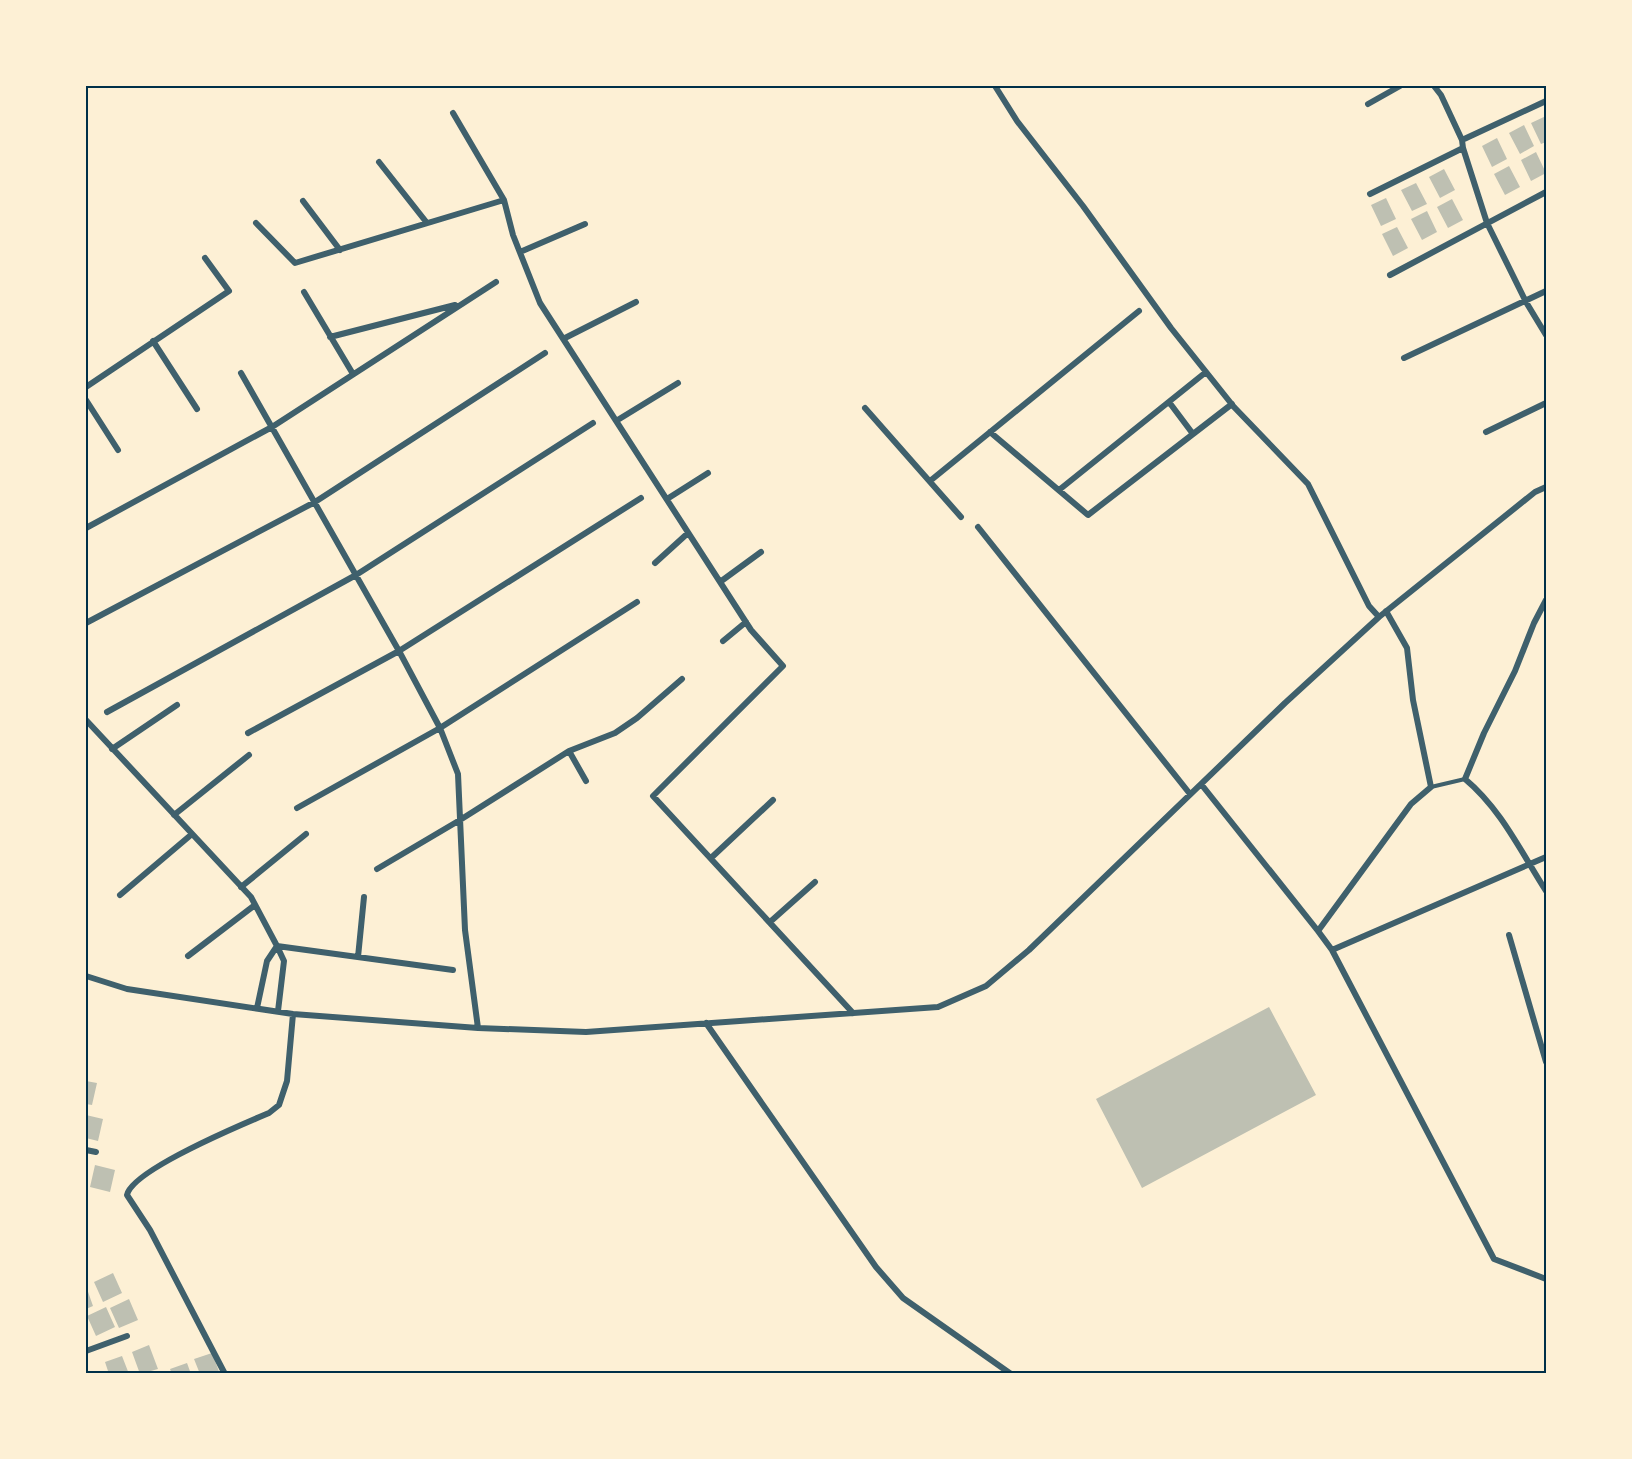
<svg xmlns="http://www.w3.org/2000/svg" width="1632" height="1459" viewBox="0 0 1632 1459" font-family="'Exo 2',sans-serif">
<rect width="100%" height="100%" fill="#fdf0d5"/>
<!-- building -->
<path fill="#bec0b2" d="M 1546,116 L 1546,142 L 1541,144 L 1531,123 Z
M 1524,125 L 1534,146 L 1520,154 L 1509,133 Z
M 1497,138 L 1507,159 L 1492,167 L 1482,146 Z
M 1536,152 L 1546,173 L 1531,181 L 1521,160 Z
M 1509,166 L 1520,187 L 1505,195 L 1494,174 Z
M 1444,169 L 1455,190 L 1440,198 L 1429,177 Z
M 1416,183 L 1427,204 L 1412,211 L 1401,190 Z
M 1386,198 L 1396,219 L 1381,226 L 1371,205 Z
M 1452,199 L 1463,220 L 1448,228 L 1437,207 Z
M 1427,211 L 1437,232 L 1422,240 L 1411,219 Z
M 1397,227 L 1408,248 L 1393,256 L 1382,234 Z
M 1269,1007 L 1316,1095 L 1142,1188 L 1096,1099 Z
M 86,1081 L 97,1083 L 92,1105 L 86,1104 Z
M 86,1115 L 103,1119 L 98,1141 L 86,1138 Z
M 95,1165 L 115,1170 L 110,1192 L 90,1187 Z
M 113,1273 L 122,1293 L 103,1302 L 94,1282 Z
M 86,1286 L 93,1306 L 86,1309 Z
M 129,1299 L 138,1320 L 119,1328 L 110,1308 Z
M 106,1307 L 115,1327 L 96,1336 L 87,1316 Z
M 149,1345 L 158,1369 L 140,1374 L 132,1352 Z
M 212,1353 L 220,1374 L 200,1374 L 194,1359 Z
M 122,1356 L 129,1374 L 109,1374 L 105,1362 Z
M 187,1363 L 191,1374 L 172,1374 L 170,1369 Z"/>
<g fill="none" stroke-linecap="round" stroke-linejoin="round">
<!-- service -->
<path stroke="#3f606c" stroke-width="4" d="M 1431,787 L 1465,779"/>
<!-- minor -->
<path stroke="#3f606c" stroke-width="6" d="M 995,86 L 1017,121 L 1083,206 L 1171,328 L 1234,407 L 1308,484 L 1369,606 L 1379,617
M 1434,86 L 1441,95 L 1462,140 L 1463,148 L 1487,223 L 1526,302 L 1546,335
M 1368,104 L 1400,86
M 453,113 L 504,200 L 513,235 L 540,303 L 751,630 L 783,666 L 653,796 L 853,1013
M 1462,140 L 1546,101
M 379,162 L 427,223
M 1370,194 L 1463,148
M 303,201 L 340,250
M 256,223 L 295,263 L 504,200
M 520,252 L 585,224
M 1390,275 L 1546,192
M 304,292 L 353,374
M 330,337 L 455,305
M 563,339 L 636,302
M 153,341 L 197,409
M 1404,358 L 1546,291
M 241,373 L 399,651 L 440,728 L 458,774 L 465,930 L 478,1028
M 86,387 L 229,291 L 205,258
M 86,400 L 118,450
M 1169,402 L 1193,434
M 865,408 L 961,517
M 616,421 L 678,383
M 990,432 L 1088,515 L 1232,404
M 1486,432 L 1546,403
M 930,481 L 1139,311
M 1059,490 L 1206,372
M 667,499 L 708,473
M 978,527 L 1190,794
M 86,528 L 272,427 L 496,282
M 655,563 L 688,533
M 720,582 L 761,552
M 1546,600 L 1534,623 L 1515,671 L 1484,733 L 1465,779 C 1501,809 1521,852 1546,891
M 1386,611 L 1407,648 L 1413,700 L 1431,787 L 1411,804 L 1318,931 L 1332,950 L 1494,1259 L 1546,1279
M 86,623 L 315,502 L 545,353
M 723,641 L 746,622
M 107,712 L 356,575 L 593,423
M 86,720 L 251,897 L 277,946 L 453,970
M 248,733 L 399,651 L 641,498
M 112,749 L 177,705
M 569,751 L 586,781
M 1201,784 L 1318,931
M 297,808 L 440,728 L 637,602
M 174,815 L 249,755
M 711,858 L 773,800
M 377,869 L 460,820 L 569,751 L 615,733 L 637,718 L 682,679
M 241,887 L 306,834
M 120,895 L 192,834
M 770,922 L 815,882
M 1509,935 L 1546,1062
M 1332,950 L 1546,857
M 188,956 L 255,905
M 358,957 L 364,897
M 86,976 L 127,989 L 293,1014 L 478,1028 L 586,1032 L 938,1007 L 986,986 L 1029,950 L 1285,703 L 1379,617 L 1535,492 L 1546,487
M 257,1008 L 267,961 L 277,946 L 284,961 L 278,1011
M 706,1023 L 876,1267 L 903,1298 L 1011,1374
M 86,1150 L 96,1152
M 86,1351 L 127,1336
M 225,1374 L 150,1230 L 127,1195 C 132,1170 243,1124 269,1113 L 279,1105 L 287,1081 L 293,1014"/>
</g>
<!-- border -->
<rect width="1632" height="1459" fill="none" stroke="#fdf0d5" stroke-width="174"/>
<rect x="87" y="87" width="1458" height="1285" fill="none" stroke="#003049" stroke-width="2"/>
</svg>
